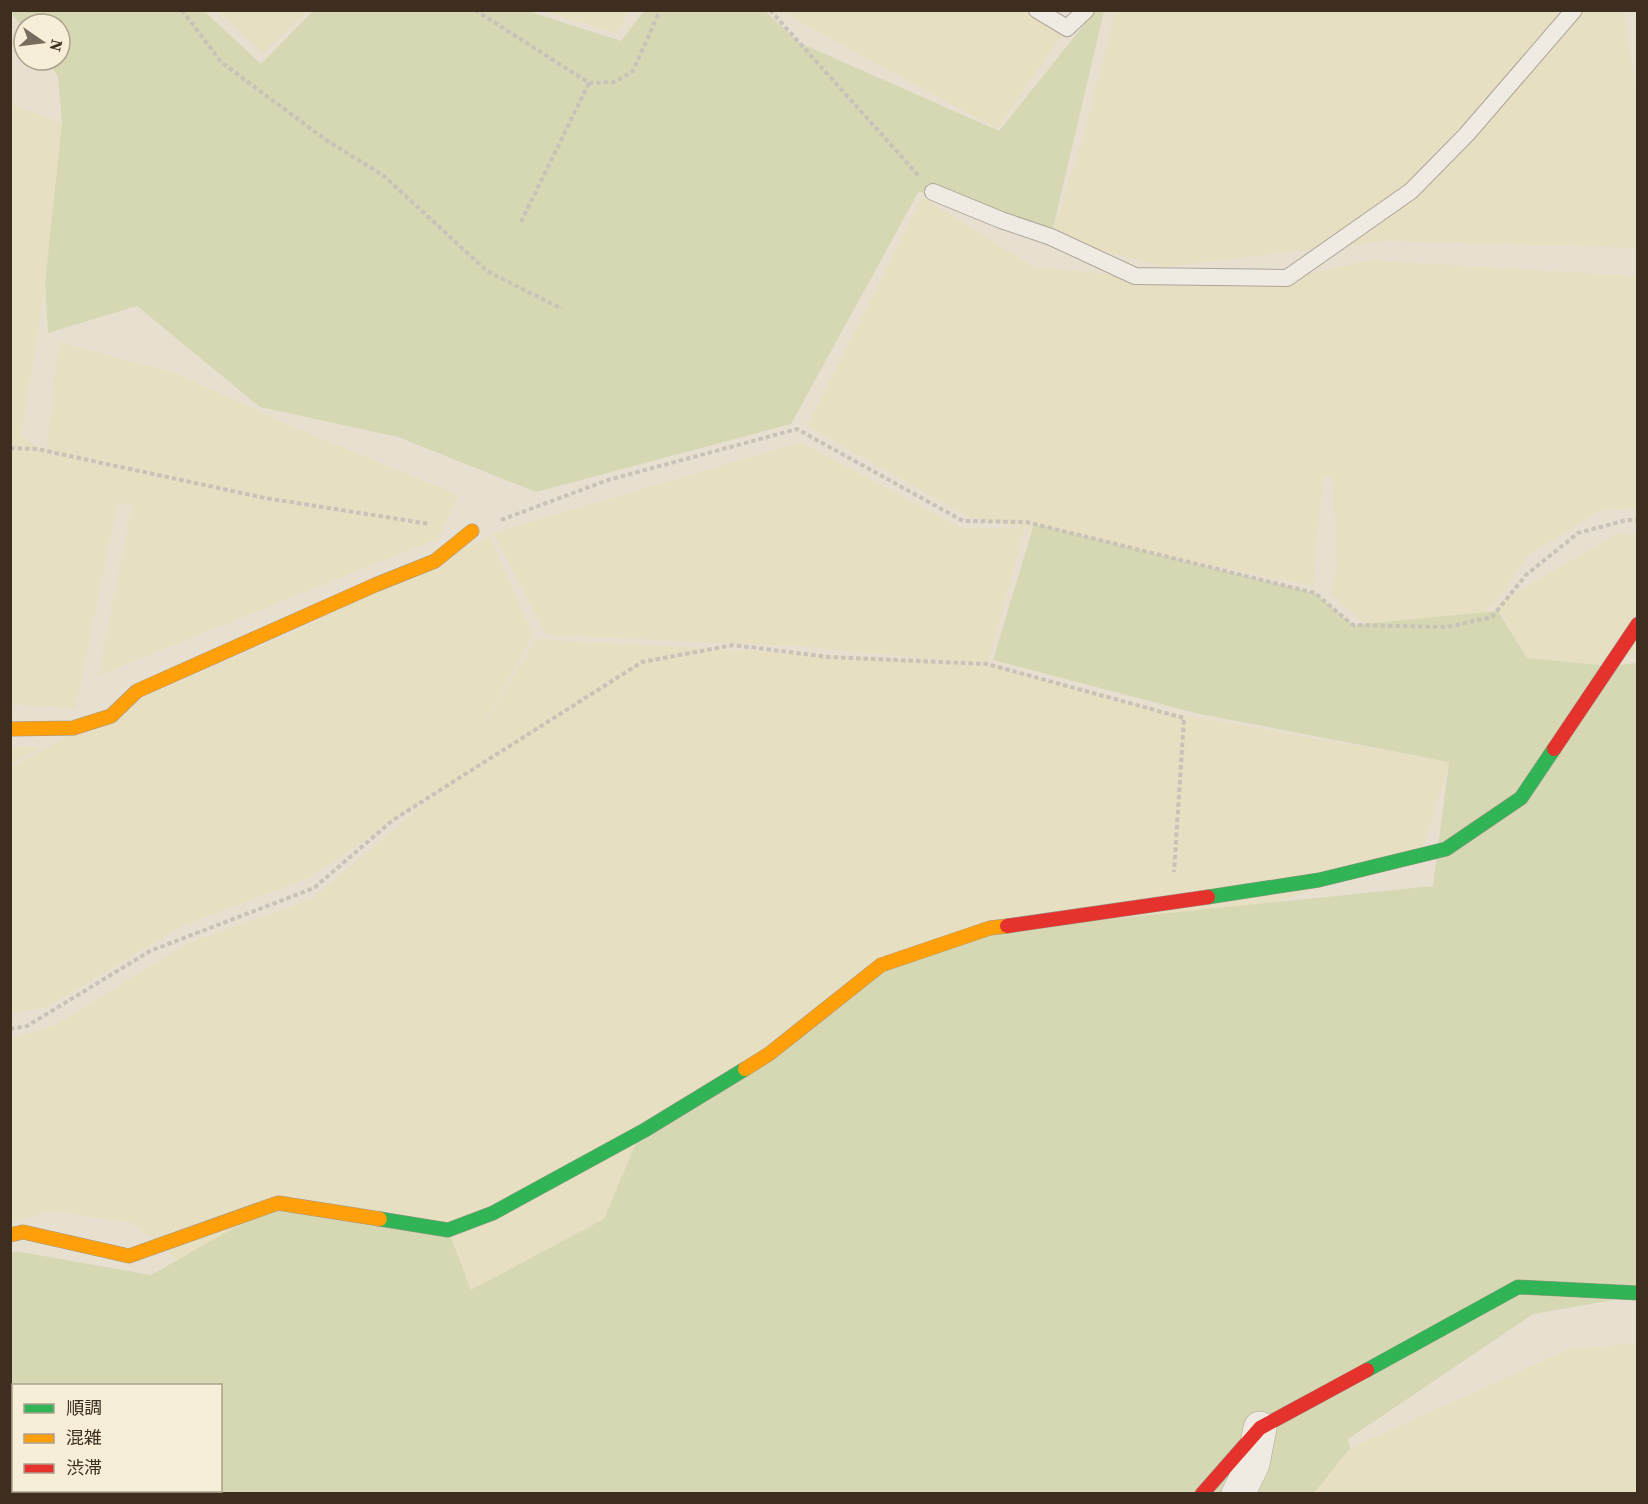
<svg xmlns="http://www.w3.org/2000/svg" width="1648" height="1504" viewBox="0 0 1648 1504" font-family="'Source Serif 4','Noto Sans JP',serif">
<rect width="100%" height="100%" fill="#e7e0d1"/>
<!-- farmland -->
<path fill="#e6dfc2" d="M 785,10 L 1031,11 L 1067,28 L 997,129 L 781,12 Z
M 218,11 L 308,11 L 263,53 Z
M 544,11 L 628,11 L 618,34 Z
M 1115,11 L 1624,11 L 1638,106 L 1637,248 L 1387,241 L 1163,267 L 1051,237 L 1083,137 Z
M 10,103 L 66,125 L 38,336 L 21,436 L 46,450 L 59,342 L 173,372 L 303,431 L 459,495 L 439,538 L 98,676 L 132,506 L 118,502 L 76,708 L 11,705 Z
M 922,197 L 1034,267 L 1245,287 L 1371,260 L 1637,276 L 1637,508 L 1599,511 L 1528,555 L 1499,598 L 1479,617 L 1366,625 L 1329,592 L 1337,569 L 1333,478 L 1323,477 L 1313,586 L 1025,528 L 988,664 L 1156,710 L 1450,762 L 1422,850 L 640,1133 L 604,1219 L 471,1291 L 450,1235 L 236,1309 L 132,1223 L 49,1211 L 10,1224 L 11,1039 L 57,1024 L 186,944 L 312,899 L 446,785 L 309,878 L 182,926 L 47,1007 L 11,1014 L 11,767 L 119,708 L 292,633 L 490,536 L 533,635 L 471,747 L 535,639 L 968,663 L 799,646 L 546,635 L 493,533 L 801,442 L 961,528 L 1021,528 L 967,516 L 807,426 Z
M 1618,533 L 1637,535 L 1637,653 L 1582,669 L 1527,658 L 1496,604 Z
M 11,747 L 44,747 L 11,764 Z
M 1637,1343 L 1637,1493 L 1314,1493 L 1350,1448 L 1569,1349 Z"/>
<!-- green -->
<path fill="#d6d7b3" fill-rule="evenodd" d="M 10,11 L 204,11 L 261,64 L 313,11 L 528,11 L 621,41 L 644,11 L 765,11 L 798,42 L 999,131 L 1095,11 L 1104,11 L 1051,237 L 919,191 L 791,424 L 536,492 L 398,437 L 260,407 L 137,306 L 48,333 L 45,283 L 62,123 L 58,76 L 46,60 L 60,60 L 60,24 L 24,24 L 24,30 Z
M 1034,524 L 1315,593 L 1353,625 L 1498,611 L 1527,658 L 1610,666 L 1637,663 L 1637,1296 L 1533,1314 L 1348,1439 L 1350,1448 L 1314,1493 L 11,1493 L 10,1254 L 15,1251 L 151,1275 L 278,1203 L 448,1230 L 471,1290 L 604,1219 L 640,1133 L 885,971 L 973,933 L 1433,886 L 1449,762 L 1195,713 L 993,660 ZM 14,1386 L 220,1386 L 220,1490 L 14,1490 Z"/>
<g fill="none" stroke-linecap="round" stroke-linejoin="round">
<defs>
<path id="lane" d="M 1037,10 L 1067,28 L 1086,10
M 933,192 L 1001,220 L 1051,237 L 1135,276 L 1287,278 L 1411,191 L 1467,134 L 1574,10"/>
<path id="street" d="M 1238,1494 L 1253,1464 L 1260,1428"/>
<path id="fast" d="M 1208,897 L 1319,880 L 1446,849 L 1521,798 L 1554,749
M 380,1219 L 448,1230 L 493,1213 L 645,1130 L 745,1069
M 1367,1370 L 1518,1287 L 1638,1293"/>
<path id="slow" d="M 10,729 L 73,728 L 111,716 L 137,691 L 375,585 L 435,561 L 472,531
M 745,1069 L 769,1054 L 881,965 L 990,928 L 1007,926
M 10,1235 L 23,1232 L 129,1256 L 278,1203 L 380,1219"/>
<path id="jam" d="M 1554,749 L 1638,624
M 1007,926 L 1208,897
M 1202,1494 L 1260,1428 L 1367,1370"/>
</defs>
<!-- lane casing -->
<use href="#lane" stroke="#ada599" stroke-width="18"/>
<!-- street casing -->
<use href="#street" stroke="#ada599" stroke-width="34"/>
<!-- fast casing -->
<use href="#fast" stroke="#9c958a" stroke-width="15"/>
<!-- slow casing -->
<use href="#slow" stroke="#9c958a" stroke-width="15"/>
<!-- jam casing -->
<use href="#jam" stroke="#9c958a" stroke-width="15"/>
<!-- path -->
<path stroke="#c8c2b9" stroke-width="4" stroke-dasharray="4.5 3" stroke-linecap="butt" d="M 182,10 L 221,62 L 326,140 L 384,176 L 487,271 L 562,309
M 475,10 L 589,83 L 615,82 L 633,71 L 660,10
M 770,10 L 919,176
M 521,222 L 589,83
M 10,448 L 37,449 L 265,498 L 430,524
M 501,520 L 608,480 L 797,429 L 963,521 L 1026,522 L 1315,593 L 1353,625 L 1447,627 L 1492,617 L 1526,575 L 1578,533 L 1627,520 L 1638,520
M 10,1029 L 27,1026 L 150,951 L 314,888 L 393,820 L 642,662 L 733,645 L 829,657 L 987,664 L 1184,718 L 1174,872"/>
<!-- lane -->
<use href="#lane" stroke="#efebe3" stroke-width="16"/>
<!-- street -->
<use href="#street" stroke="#efebe3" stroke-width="33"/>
<!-- fast -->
<use href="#fast" stroke="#30b455" stroke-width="14"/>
<!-- slow -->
<use href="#slow" stroke="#ff9f0a" stroke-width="14"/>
<!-- jam -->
<use href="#jam" stroke="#e5322d" stroke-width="14"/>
</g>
<!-- border -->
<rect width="1648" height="1504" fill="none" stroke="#3d2e20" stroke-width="24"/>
<!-- legend -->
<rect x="12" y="1384" width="210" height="108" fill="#f7eed8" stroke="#ada18e" stroke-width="1.5"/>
<rect x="24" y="1404" width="30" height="9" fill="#30b455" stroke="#ada18e" stroke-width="1.5"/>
<text x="66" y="1414" font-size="18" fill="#3d2e20">順調</text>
<rect x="24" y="1434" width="30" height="9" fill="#ff9f0a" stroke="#ada18e" stroke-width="1.5"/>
<text x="66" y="1444" font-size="18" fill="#3d2e20">混雑</text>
<rect x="24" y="1464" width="30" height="9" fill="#e5322d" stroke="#ada18e" stroke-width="1.5"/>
<text x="66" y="1474" font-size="18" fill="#3d2e20">渋滞</text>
<!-- north arrow -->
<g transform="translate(42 42) rotate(104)"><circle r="28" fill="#f7eed8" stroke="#ada18e" stroke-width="1.5"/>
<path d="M0-4.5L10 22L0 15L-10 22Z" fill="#786c5e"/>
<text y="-9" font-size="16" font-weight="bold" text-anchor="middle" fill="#3d2e20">N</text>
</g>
</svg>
